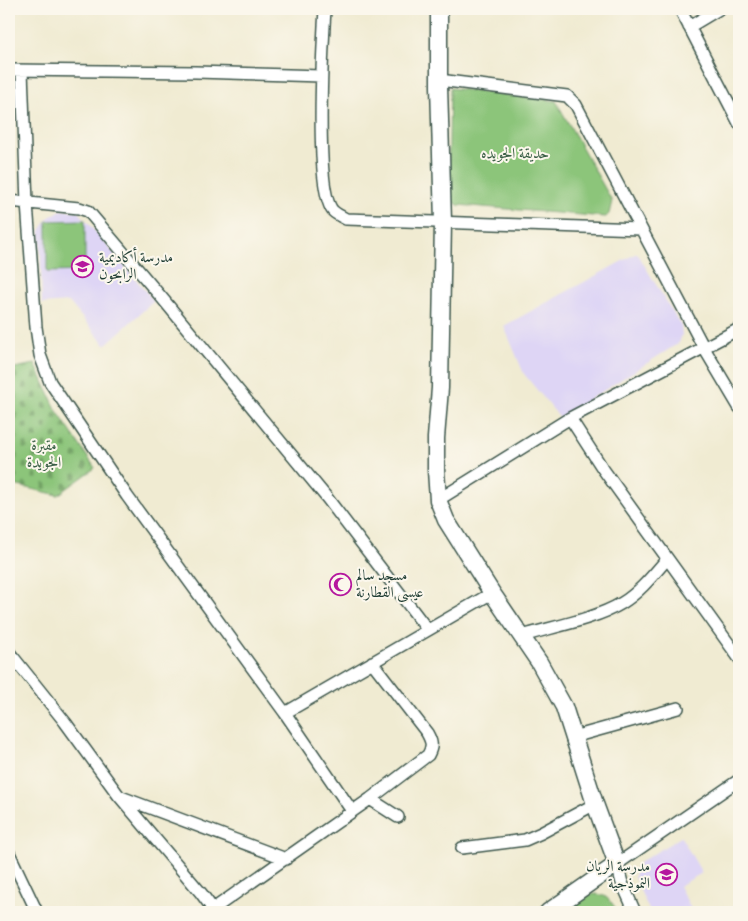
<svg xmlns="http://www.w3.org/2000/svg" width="748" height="921" viewBox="0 0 748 921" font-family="'Gentium Book Plus',Amiri,serif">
<defs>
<pattern id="cemetery-stones" width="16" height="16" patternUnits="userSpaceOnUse" patternTransform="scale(1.25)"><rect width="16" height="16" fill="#8cc57a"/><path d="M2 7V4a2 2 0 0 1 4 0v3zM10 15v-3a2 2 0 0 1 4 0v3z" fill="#72a165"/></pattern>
</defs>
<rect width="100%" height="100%" fill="#fbf7ec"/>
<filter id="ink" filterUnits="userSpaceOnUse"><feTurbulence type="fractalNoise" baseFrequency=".02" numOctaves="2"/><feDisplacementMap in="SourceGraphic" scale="10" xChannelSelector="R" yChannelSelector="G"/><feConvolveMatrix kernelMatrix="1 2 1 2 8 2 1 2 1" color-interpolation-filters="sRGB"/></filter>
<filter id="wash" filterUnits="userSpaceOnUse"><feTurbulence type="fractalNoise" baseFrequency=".0096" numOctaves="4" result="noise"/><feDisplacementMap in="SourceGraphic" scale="20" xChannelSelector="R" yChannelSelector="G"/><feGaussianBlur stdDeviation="1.12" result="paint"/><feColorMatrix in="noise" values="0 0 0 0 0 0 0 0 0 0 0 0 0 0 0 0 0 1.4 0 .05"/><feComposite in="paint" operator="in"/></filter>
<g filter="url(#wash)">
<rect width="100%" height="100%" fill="#f0ebd2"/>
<!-- built -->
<path fill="#ded5f5" d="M 61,210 L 78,211 L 154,301 L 105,345 L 69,302 L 42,304 L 40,231 L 48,218 Z
M 637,253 L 681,326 L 682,335 L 679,343 L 560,418 L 524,374 L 504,326 Z
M 681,837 L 702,873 L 679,886 L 693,912 L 650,912 L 634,877 L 636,867 L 640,862 Z"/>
<!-- cemetery -->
<path fill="url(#cemetery-stones)" stroke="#568157" d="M 35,364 L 57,411 L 95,468 L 58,495 L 14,485 L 9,479 L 9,369 Z"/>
<!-- green -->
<path fill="#8cc57a" stroke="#568157" d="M 450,88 L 556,101 L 612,201 L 609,214 L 606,217 L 458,205 L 448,198 Z
M 85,220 L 85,271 L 47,272 L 47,221 Z
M 592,894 C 606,893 611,901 618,912 L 564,912 L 586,896 Z"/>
</g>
<g filter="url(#ink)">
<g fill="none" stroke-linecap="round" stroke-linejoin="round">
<defs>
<path id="street" d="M 325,9 C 323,42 314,190 333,211 C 336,214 342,217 346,219 L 640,229
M 680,9 L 739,123
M 689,27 L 719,9
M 9,70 L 196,72 L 321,76
M 22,71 L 27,203 L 36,327 L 40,355 L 50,382 L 127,496 L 285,713 L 352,811
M 439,80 L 567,96 L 576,105 L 704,348 L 739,407
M 9,201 L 79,208 L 88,211 L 162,298 L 327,498 L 427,629
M 570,418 L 603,469 L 739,658
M 438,500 L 570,418 L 739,329
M 522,636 C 552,627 596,619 622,603 C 640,592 654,574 667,559
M 9,652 L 65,722 L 119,796 L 201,893 L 215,912
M 285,713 L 492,593
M 573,737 L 678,708
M 121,797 L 286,859
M 370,799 L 398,817
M 462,848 L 525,840 L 541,833 L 595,804
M 9,853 L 37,912
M 209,912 L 370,799 L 428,755 C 433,746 432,742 427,733 L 372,662
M 635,912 L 622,883 L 617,864 L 739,780"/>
<path id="secondary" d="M 439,9 L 439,86 L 443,222 L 440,388 L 436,438 L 436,470 L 438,500 L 446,520 L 492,593 L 539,662 L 564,707 L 595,804 L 617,864 L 548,912"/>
</defs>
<!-- street casing -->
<use href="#street" stroke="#3e574c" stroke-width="14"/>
<!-- secondary casing -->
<use href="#secondary" stroke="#3e574c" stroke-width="19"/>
<!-- street -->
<use href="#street" stroke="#fff" stroke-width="11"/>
<!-- secondary -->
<use href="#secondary" stroke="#fff" stroke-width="16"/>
</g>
</g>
<!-- icons -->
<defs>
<symbol id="school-ring" viewBox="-11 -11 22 22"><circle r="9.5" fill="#fbf7ec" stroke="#b5179e" stroke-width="1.5"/><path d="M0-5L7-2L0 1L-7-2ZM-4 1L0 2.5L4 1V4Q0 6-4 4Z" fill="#b5179e"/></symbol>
<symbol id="mosque-ring" viewBox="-11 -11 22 22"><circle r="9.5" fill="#fbf7ec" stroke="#b5179e" stroke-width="1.5"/><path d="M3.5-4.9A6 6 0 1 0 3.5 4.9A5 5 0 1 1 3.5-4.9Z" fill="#b5179e"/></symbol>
</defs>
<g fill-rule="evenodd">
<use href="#school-ring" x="70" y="254" width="25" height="25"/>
<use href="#mosque-ring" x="328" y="572" width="25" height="25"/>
<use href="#school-ring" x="654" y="862" width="25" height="25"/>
</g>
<g text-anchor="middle" stroke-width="4" stroke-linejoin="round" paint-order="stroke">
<!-- park labels -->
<g font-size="15" fill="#3a5f46" stroke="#fbf7ec">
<text x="515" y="158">حديقة الجويده</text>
<text x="44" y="450">مقبرة<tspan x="44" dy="17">الجويدة</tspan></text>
</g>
<!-- poi labels -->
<g font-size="15" fill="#1f3d34" stroke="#fbf7ec" text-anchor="start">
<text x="99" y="262">مدرسة أكاديمية<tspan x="99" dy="17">الرابحون</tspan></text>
<text x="356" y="580">مسجد سالم<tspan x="356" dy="17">عيسى القطارنة</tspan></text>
<text x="650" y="871" text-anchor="end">مدرسة الريان<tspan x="650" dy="17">النموذجية</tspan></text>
</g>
</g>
<!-- margin -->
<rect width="748" height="921" fill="none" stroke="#fbf7ec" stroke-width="30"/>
</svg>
